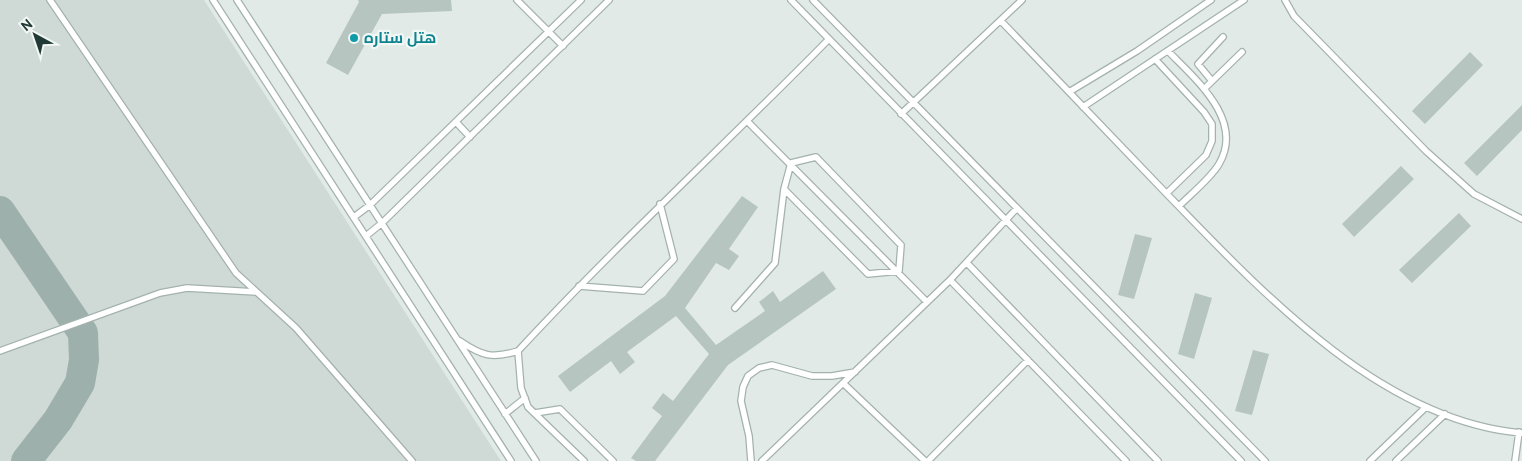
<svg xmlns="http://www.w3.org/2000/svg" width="1522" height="461" viewBox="0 0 1522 461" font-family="Overpass,Cairo,sans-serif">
<rect width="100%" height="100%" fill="#e1eae7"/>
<!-- built -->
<path fill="#cfdad6" d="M 0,0 L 204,0 L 501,461 L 0,461 Z"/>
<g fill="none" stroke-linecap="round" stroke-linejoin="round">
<!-- taxiway -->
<path stroke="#9eb0ac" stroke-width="30" d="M 0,211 L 83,333 L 84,360 L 80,383 L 58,420 L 26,461"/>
</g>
<!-- building -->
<path fill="#b6c5c0" d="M 358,0 L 451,0 L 452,11 L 382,14 L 348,75 L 326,63 L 359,2 Z
M 1470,52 L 1483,65 L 1425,124 L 1412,111 Z
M 1522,105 L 1522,130 L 1477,176 L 1464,163 Z
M 1401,166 L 1414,179 L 1354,237 L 1342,224 Z
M 742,196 L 758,207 L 729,249 L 739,256 L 729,270 L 716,263 L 685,308 L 716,345 L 765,311 L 759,302 L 773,291 L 780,302 L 823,271 L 836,289 L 728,365 L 655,461 L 636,461 L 631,458 L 662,416 L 652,408 L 663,393 L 673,401 L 709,354 L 676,316 L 627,352 L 635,362 L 620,374 L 611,361 L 570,392 L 558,376 L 665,296 Z
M 1459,213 L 1471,226 L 1412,283 L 1399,270 Z
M 1135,234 L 1152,238 L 1134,299 L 1118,295 Z
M 1195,293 L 1212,298 L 1194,359 L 1178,354 Z
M 1253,350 L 1269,354 L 1252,415 L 1235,411 Z"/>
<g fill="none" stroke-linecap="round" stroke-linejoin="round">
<defs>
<path id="lane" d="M 50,0 L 236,273 L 296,328 L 412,461
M 213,0 L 511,461
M 237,0 L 536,461
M 517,0 L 563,46
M 791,0 L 1241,461
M 813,0 L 1265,461
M 1285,0 L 1294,16 L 1426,151 L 1474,194 L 1522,219
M 1001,21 C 1055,77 1109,133 1163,190 C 1257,287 1379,421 1522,433
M 1168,51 C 1195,79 1245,120 1219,164 C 1211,178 1191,194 1179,206
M 1155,59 L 1204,112 L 1212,124 L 1212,141 L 1206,155 L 1167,193
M 1212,81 L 1198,64 L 1223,37
M 1204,89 L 1242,52
M 1069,92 L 1137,51 L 1211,0
M 1083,107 L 1244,0
M 901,114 L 1022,0
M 456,122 L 470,137
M 748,122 L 927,302
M 816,157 L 901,245 L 899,271 L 868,274 L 784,189 L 791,163 Z
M 354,217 L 370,205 L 581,0
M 366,236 L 382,223 L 609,0
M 967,263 L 1158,461
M 950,280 L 1126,461
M 579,286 L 643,291 L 674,259 L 660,204
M 735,308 L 775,263 L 784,189
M 460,341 C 482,356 492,359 518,351 C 618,243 726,144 829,39
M 0,351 L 160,293 L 187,288 L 256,292
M 518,351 L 521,388 L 528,407 L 584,461
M 843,383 L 925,461
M 535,413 L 560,409 L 613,461
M 505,414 L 525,398
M 751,461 L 749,436 L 741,401 L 743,387 L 748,376 L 759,368 L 772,365 L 812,376 L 832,376 L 855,372
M 762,461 L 950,280 L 1017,208
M 928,461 L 1028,360
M 1370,461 L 1426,407
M 1396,461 L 1445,414
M 1515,461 L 1519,432"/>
</defs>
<!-- lane casing -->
<use href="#lane" stroke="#a4b2ae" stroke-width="8"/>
<!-- lane -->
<use href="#lane" stroke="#fff" stroke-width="5.5"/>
</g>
<!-- markers -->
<circle fill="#0f9aa8" stroke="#f1f7f4" stroke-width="2" cx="354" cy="38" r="5"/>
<g text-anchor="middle" stroke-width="4.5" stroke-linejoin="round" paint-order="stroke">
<!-- culture labels -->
<g font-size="15" font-weight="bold" fill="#0d838f" stroke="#f1f7f4" text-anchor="start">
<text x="364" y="43">هتل ستاره</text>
</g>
</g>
<!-- north arrow -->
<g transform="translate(35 35) rotate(320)" stroke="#f1f7f4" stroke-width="4" paint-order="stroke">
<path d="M0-4L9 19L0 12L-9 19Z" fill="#223a35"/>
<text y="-8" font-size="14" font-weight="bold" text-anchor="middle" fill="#223a35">N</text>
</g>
</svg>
